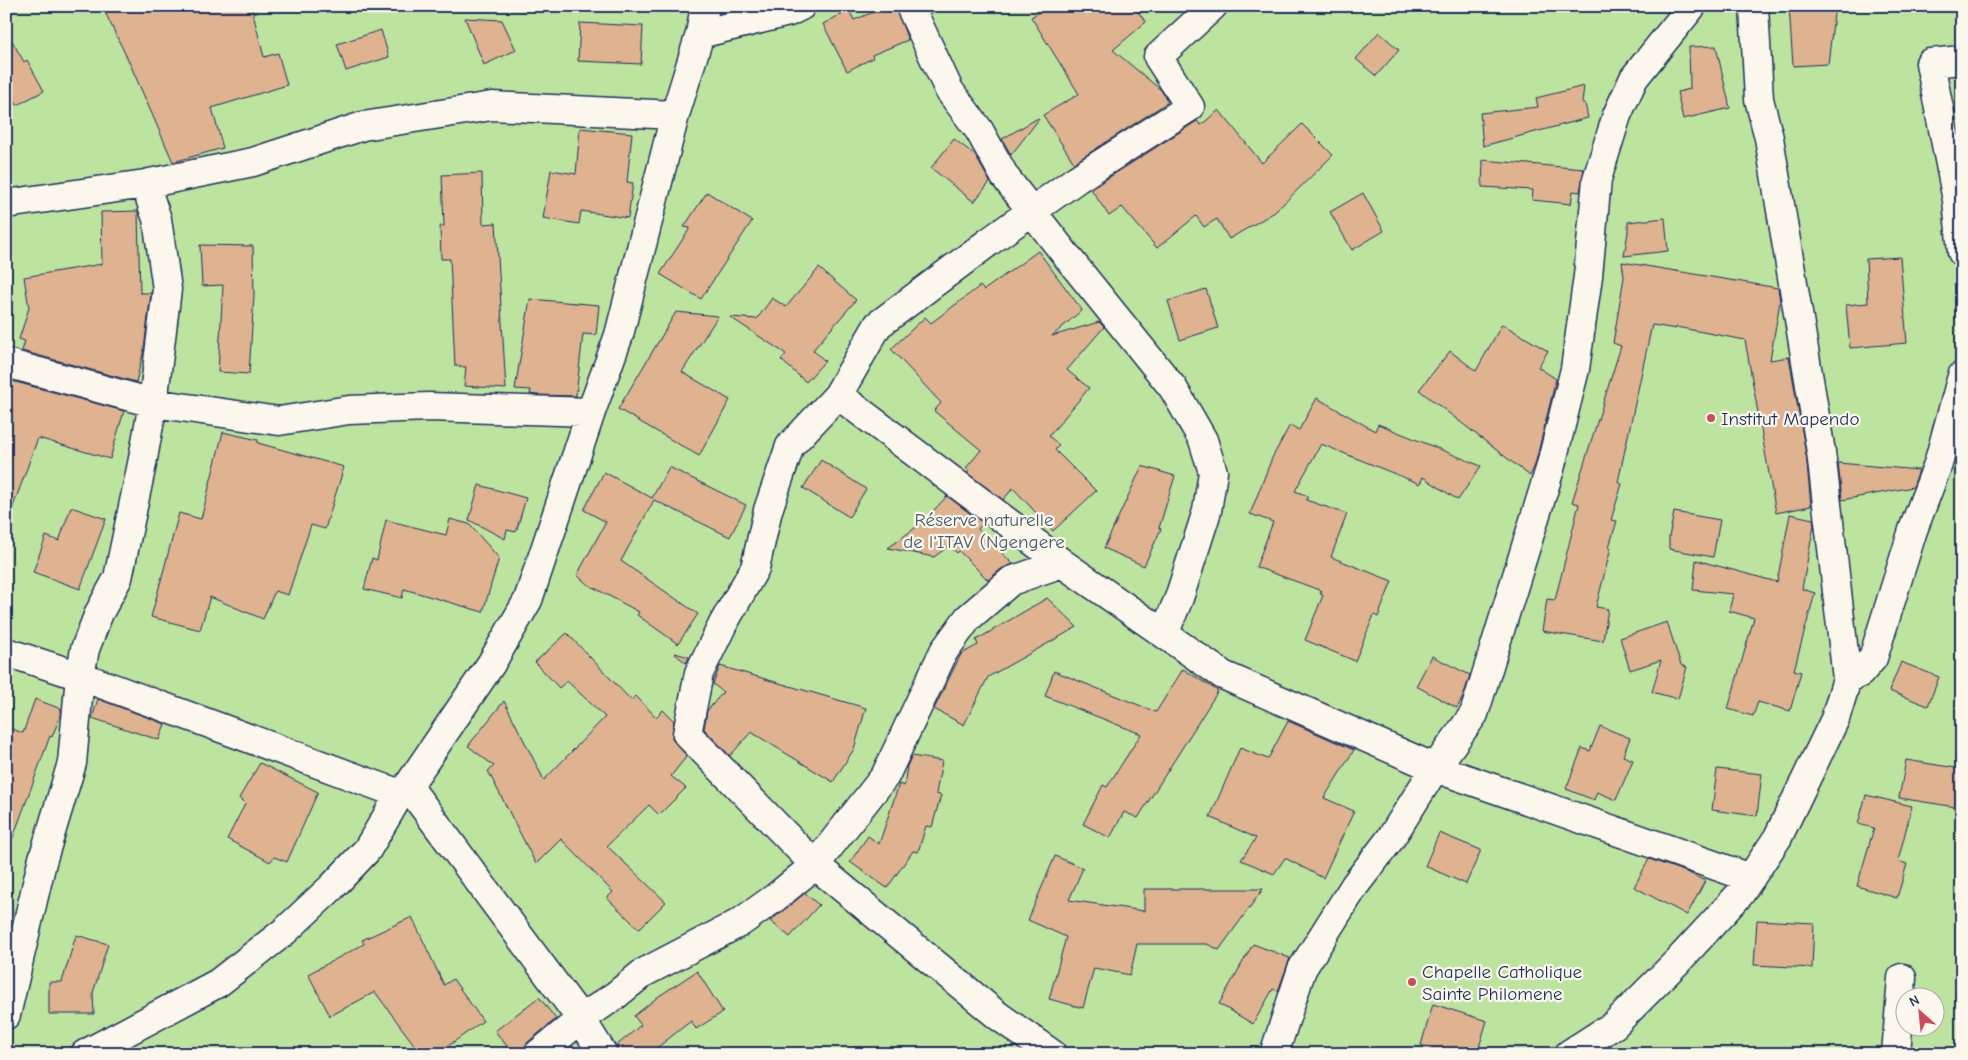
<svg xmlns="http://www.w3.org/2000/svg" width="1968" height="1060" viewBox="0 0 1968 1060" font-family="'Comic Neue',sans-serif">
<rect width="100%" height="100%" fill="#f5e9da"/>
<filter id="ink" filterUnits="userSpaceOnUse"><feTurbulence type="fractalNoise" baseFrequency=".02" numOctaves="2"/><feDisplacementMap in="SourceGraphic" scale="10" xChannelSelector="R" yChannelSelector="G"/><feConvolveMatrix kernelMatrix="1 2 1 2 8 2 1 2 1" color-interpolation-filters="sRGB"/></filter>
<g filter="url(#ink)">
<!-- green -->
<path fill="#bde49f" stroke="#6c8a7e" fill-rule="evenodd" d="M 6,6 L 1962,6 L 1962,1054 L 6,1054 ZM 1906,998 L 1936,998 L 1936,1028 L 1906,1028 Z"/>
<!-- building -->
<path fill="#dfb290" stroke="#1b2f5e" d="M 102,6 L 251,6 L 264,57 L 278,53 L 287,85 L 212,108 L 223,148 L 173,162 L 130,64 Z
M 888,6 L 895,6 L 908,40 L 872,55 L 873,58 L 847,71 L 823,24 L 849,10 L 854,20 Z
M 1049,6 L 1133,6 L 1146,22 L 1113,50 L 1161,90 L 1168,102 L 1074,163 L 1043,115 L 1079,94 L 1031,17 Z
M 1789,6 L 1835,6 L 1828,64 L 1793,66 Z
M 465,18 L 502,20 L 516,50 L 484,65 Z
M 580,23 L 643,26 L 641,64 L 578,61 Z
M 6,30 L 24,62 L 27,60 L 44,91 L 17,105 L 6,86 Z
M 381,30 L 389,57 L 346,71 L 337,44 Z
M 1379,32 L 1399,50 L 1376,76 L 1356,59 Z
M 1716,46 L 1730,108 L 1683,119 L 1677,92 L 1690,89 L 1689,47 Z
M 1584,86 L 1582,103 L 1585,103 L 1588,118 L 1483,146 L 1480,113 L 1538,107 L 1536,98 Z
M 1219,110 L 1262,163 L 1302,124 L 1333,155 L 1275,212 L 1229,239 L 1217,219 L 1204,227 L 1196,216 L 1157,248 L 1122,207 L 1109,216 L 1091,189 L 1197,121 L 1201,125 Z
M 1038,118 L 1039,119 L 1011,155 L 1002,139 Z
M 580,128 L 632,133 L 627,182 L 633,183 L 628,218 L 581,211 L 579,224 L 543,218 L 551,170 L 576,174 Z
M 954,139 L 975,155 L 990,182 L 974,202 L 931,168 Z
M 1483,160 L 1584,169 L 1580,192 L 1573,191 L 1571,204 L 1532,200 L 1533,190 L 1482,187 Z
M 482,173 L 483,224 L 496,223 L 506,389 L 464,386 L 466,367 L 455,366 L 450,259 L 441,259 L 440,226 L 444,226 L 442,175 Z
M 707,192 L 752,221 L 701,299 L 660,274 L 690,228 L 684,227 Z
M 1363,193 L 1384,231 L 1352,250 L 1330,212 Z
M 138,211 L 140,293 L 151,293 L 144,349 L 136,382 L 22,351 L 25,341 L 19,339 L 29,308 L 24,277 L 102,264 L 101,212 Z
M 1665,218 L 1668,251 L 1624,256 L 1628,232 L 1628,222 Z
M 200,245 L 253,246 L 254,295 L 249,374 L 218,372 L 223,285 L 202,286 Z
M 1038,251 L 1082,310 L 1052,336 L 1099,322 L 1104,327 L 1067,370 L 1089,388 L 1049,436 L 1059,445 L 1055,450 L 1096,491 L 1053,531 L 1013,488 L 1003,500 L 967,473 L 969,471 L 966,468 L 981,450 L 934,411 L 941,403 L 891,349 L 925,317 L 931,323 L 980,286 L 984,290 Z
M 1900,257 L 1907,343 L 1850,348 L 1846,305 L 1868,303 L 1866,259 Z
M 1622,262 L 1778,288 L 1780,302 L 1770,360 L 1789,357 L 1806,454 L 1811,506 L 1776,513 L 1745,340 L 1676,327 L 1676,329 L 1652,325 L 1618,482 L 1622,484 L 1611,520 L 1617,521 L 1609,547 L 1611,548 L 1596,607 L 1608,609 L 1603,641 L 1542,631 L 1547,599 L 1555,600 L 1579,504 L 1572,502 L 1621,346 L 1613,343 L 1624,277 Z
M 819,268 L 856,300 L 813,350 L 825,361 L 806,382 L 781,360 L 786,354 L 730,317 L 757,319 L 772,298 L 786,307 Z
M 1206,289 L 1218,328 L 1180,340 L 1168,301 Z
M 530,299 L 599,305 L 596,335 L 583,334 L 576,396 L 536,395 L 530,394 L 531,390 L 515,389 Z
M 676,312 L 718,316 L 682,372 L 730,400 L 699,456 L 618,409 Z
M 1502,324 L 1548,351 L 1538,367 L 1556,379 L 1535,465 L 1530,476 L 1419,390 L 1450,351 L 1476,371 Z
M 12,381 L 124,411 L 110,459 L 38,438 L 10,515 L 6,515 L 6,401 Z
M 1317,398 L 1375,431 L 1378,424 L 1481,466 L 1458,500 L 1423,477 L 1420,484 L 1321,444 L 1295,491 L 1308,496 L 1306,500 L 1347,514 L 1331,557 L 1392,581 L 1378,617 L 1374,615 L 1355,661 L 1305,640 L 1323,595 L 1320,594 L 1322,591 L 1256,567 L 1273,522 L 1250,514 L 1272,458 L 1290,425 L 1299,430 Z
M 223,432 L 258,440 L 258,443 L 344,467 L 325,529 L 311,525 L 288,595 L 275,591 L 263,619 L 210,597 L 200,630 L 151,617 L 179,513 L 201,519 Z
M 821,460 L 866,489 L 849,517 L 803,488 Z
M 1838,463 L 1919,470 L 1913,487 L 1842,500 Z
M 1142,466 L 1175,476 L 1159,528 L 1161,529 L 1144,566 L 1104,548 Z
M 669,467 L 746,505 L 730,537 L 654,500 L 621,561 L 698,614 L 678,644 L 637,615 L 639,612 L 587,584 L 577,575 L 606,522 L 584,510 L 604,472 L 652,498 Z
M 479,485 L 526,498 L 516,532 L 507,530 L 505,539 L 469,520 Z
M 947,496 L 983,523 L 978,529 L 1013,564 L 1001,569 L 988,580 L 959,551 L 957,553 L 949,546 L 934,557 L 888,548 L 923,522 Z
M 71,507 L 106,519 L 80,589 L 33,572 L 46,536 L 59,541 Z
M 1674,512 L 1720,520 L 1713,557 L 1669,549 L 1669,537 Z
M 1790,514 L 1813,519 L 1814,525 L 1802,589 L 1815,593 L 1794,670 L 1801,672 L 1790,711 L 1758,702 L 1753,716 L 1728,709 L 1754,618 L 1729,611 L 1733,594 L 1693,590 L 1696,560 L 1777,582 Z
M 450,519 L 469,524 L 499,558 L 483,612 L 404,589 L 402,598 L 364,589 L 372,558 L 377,560 L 386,520 L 446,535 Z
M 1047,598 L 1077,627 L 988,677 L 964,725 L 934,709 L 961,654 L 978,645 L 976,640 Z
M 1667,622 L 1681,665 L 1687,667 L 1678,699 L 1652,692 L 1661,660 L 1630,670 L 1620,638 Z
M 567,633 L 631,700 L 636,696 L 656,717 L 663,710 L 674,721 L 672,739 L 687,756 L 671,776 L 686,788 L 659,815 L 649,805 L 607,846 L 666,902 L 639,929 L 607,898 L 613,892 L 561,839 L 536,864 L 488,771 L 494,766 L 468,746 L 504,701 L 544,780 L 605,717 L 567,681 L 559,688 L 535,662 Z
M 675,653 L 689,657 L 686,663 L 675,654 Z
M 1432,656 L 1470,675 L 1463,697 L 1457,708 L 1416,686 Z
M 1901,662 L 1939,677 L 1928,706 L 1889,691 Z
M 720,666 L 866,708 L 854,749 L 833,782 L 751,732 L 730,756 L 704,729 L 707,711 L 723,692 L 713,684 Z
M 1183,669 L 1218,691 L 1138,818 L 1124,812 L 1110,838 L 1083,824 L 1103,785 L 1107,787 L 1141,734 L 1045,696 L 1054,671 L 1156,712 Z
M 35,699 L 61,709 L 61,714 L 52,737 L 50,736 L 10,846 L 6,845 L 6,727 L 23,733 Z
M 98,699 L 165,724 L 159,740 L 92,718 Z
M 1288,721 L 1354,750 L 1324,798 L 1354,811 L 1323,878 L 1285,858 L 1274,874 L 1241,860 L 1256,838 L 1210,817 L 1240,748 L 1268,759 Z
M 1600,726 L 1630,738 L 1623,756 L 1633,760 L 1616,800 L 1597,792 L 1594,800 L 1566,789 L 1582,748 L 1590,751 Z
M 912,756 L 942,761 L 936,794 L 941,795 L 932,827 L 926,826 L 918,852 L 913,851 L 887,888 L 850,862 L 868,836 L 879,844 L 899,784 L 904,786 L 907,766 Z
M 1906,760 L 1962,769 L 1962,808 L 1899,798 Z
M 260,763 L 318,792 L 287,862 L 274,857 L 270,862 L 227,839 L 245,804 L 239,798 Z
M 1717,769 L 1762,774 L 1757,816 L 1712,810 Z
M 1866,795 L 1912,806 L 1898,861 L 1907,864 L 1897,898 L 1857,886 L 1874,828 L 1858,824 Z
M 1439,833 L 1481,850 L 1466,884 L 1425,866 Z
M 1055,856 L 1083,868 L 1069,900 L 1144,911 L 1144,889 L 1263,889 L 1219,950 L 1207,944 L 1137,944 L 1130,975 L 1094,968 L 1083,1008 L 1049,999 L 1066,937 L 1028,920 Z
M 1649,859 L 1689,873 L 1705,881 L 1687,915 L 1634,887 Z
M 805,893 L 819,905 L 790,937 L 770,921 Z
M 412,917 L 444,985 L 453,979 L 483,1021 L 437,1054 L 421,1054 L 375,992 L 330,1016 L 308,974 L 364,944 L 362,940 Z
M 1757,920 L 1814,923 L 1812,968 L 1754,965 Z
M 76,935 L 108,944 L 93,993 L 94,1014 L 49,1014 L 49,982 L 62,982 Z
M 1253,944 L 1290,958 L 1278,991 L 1273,989 L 1253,1024 L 1219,1004 Z
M 697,971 L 723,1012 L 696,1029 L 691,1021 L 649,1054 L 619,1054 L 616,1046 L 641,1025 L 634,1016 L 659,996 Z
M 539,997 L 556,1019 L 528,1042 L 523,1053 L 513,1054 L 495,1031 Z
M 1433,1004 L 1487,1021 L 1477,1054 L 1445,1054 L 1421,1045 Z"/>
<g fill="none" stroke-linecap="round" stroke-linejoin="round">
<defs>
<path id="minor" d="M 910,6 L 949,90 L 979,130 L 1005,177 L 1069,259 L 1173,388 L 1203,440 L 1213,472 L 1207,511 L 1179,598 L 1164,634
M 700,34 L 789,12 L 801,6
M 1962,60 L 1930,63 L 1957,200 L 1962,252
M 6,204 L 145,184 L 253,162 L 363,126 L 492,106 L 675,115
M 6,363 L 153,403 L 279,421 L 349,410 L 429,407 L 591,412
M 838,395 L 1062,563
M 6,652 L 80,676 L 400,794
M 1847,679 L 1860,673 L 1873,658 L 1913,530 L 1938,464 L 1962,376
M 408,786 L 581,1019 L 603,1054
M 6,1015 L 42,862 L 72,763 L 80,676 L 85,649 L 99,613 L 118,578 L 142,464 L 153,403 L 167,289 L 157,219 L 145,184
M 85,1054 L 218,983 L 285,931 L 332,887 L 367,850 L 400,794 L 408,786 L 491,664 L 528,600 L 591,412 L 619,335 L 675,115 L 700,34 L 705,6
M 538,1054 L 581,1019 L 616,995 L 643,973 L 741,922 L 776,897 L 815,865 L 885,776 L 944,651 L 968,618 L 1011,581 L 1062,563 L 1223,675 L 1435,768 L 1751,878
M 1052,1054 L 997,1015 L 815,865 L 687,734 L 699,673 L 723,624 L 755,568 L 768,510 L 790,446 L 838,395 L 878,325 L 990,241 L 1077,179 L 1190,107 L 1158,57 L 1213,6
M 1274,1054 L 1302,969 L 1355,885 L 1391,838 L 1435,768 L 1474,714 L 1550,469 L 1575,369 L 1588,276 L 1597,179 L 1617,115 L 1634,78 L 1692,6
M 1569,1054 L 1614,1025 L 1678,961 L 1740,894 L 1778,837 L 1835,719 L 1847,679 L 1821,452 L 1769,138 L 1759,99 L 1754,6
M 1896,1054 L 1902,978"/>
</defs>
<!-- minor casing -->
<use href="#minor" stroke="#1b2f5e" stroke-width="31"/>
<!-- minor -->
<use href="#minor" stroke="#fbf7ec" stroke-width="28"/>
</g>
</g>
<!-- markers -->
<g fill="#d1495b" stroke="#fbf7ec" stroke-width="2">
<circle cx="1711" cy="418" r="5"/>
<circle cx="1412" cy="982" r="5"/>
</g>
<g text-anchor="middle" stroke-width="4.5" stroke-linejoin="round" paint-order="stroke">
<!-- poi labels -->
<g font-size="19" fill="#1b2f5e" stroke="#fbf7ec" text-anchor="start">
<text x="1721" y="425">Institut Mapendo</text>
<text x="1422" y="978">Chapelle Catholique<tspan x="1422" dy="22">Sainte Philomene</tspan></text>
</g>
<!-- park labels -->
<g font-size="19" fill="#445c6e" stroke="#fbf7ec">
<text x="984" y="526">Réserve naturelle<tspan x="984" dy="22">de l'ITAV (Ngengere</tspan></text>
</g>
</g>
<!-- margin -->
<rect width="1968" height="1060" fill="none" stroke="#fbf7ec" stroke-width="25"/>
<rect x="12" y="12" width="1943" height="1035" fill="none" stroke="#1b2f5e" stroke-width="2" filter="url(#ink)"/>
<!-- north arrow -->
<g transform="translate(1920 1012) rotate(333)"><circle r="24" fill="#fbf7ec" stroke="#a1a7b3"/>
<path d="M0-4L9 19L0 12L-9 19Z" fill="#d1495b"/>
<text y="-8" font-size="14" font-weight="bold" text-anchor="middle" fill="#1b2f5e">N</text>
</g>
</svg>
